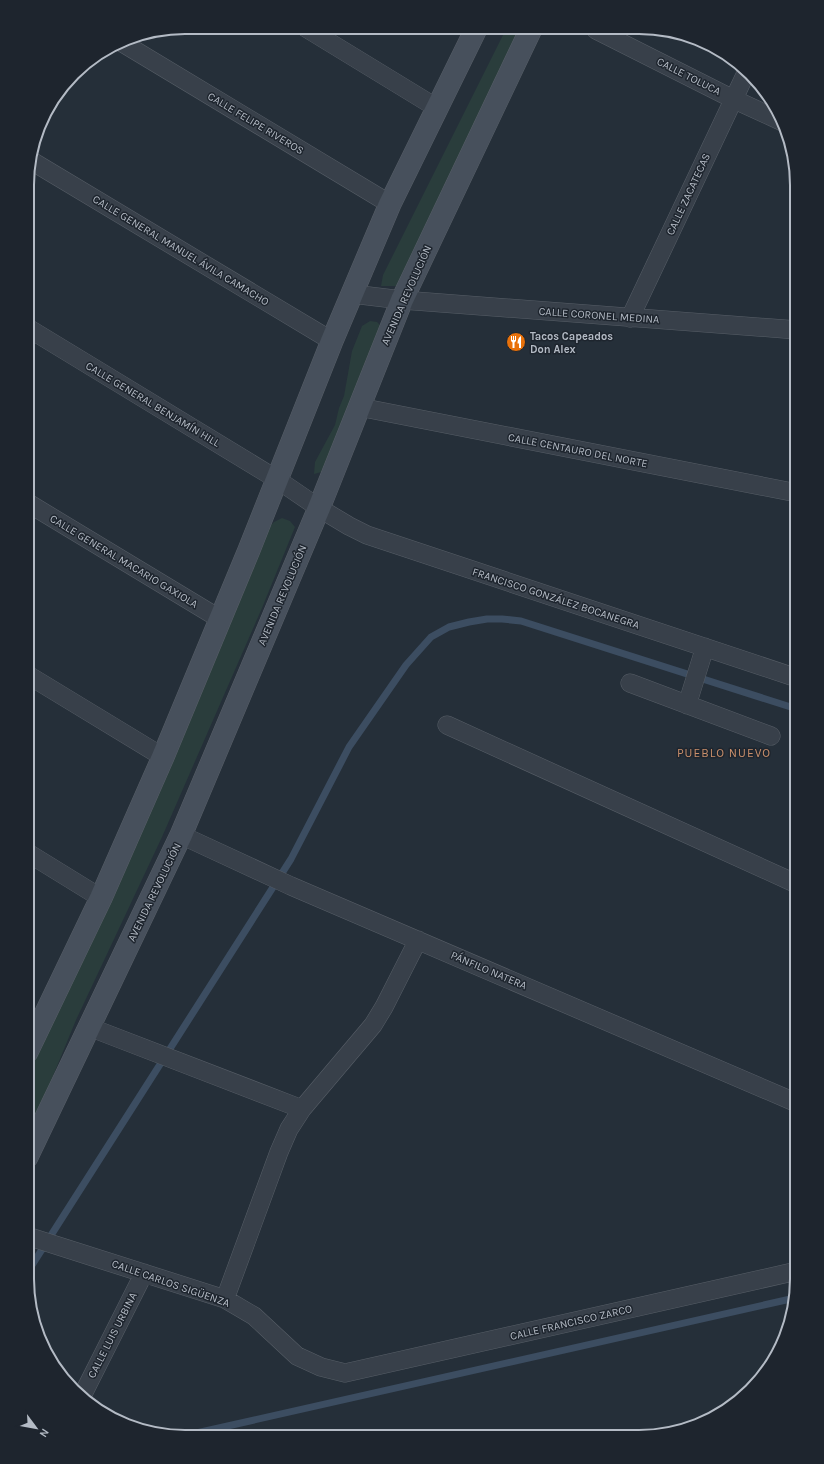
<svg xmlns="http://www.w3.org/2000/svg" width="824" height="1464" viewBox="0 0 824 1464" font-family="Karla,sans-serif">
<rect width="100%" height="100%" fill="#252f39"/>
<!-- green -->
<path fill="#2a3d3c" d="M 506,29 L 526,29 L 398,286 L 381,286 L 383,275 Z
M 370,321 L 377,322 L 382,327 L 325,471 L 314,474 L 315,462 L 335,425 L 339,408 L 344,396 L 352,351 L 362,326 Z
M 282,518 L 290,521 L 295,527 L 262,608 L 210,727 L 162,837 L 76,1020 L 27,1139 L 27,1062 L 269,527 L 274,522 Z"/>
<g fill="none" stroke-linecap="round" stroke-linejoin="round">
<!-- stream -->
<path stroke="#3c4d61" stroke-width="7" d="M 27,1273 L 291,859 L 349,747 L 406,665 L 431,637 L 449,627 L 469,622 L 487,619 L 502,619 L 521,621 L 797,709
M 183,1436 L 795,1298"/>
<defs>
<path id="street" d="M 306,28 L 437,108
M 596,30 L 733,99 L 783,122
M 121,42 L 390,204
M 30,160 L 332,341
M 352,294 L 402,300 L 797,330
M 630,318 L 747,71
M 28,328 L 278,480 L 319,508 L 349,526 L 367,535 L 797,678
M 359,407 L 797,493
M 28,503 L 220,619
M 28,675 L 163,757
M 630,683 L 771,736
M 687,705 L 705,647
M 447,725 L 797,884
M 181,835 L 291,886 L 797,1103
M 28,853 L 101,898
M 89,1027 L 302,1109
M 27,1236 L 225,1299 L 254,1316 L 297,1356 L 321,1367 L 345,1373 L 797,1271
M 225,1299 L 279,1152 L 289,1129 L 302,1109 L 373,1025 L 384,1007 L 418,940
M 81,1398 L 144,1273"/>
<path id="secondary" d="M 27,1052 L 101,898 L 163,757 L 249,550 L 332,341 L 390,204 L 476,29
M 27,1157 L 181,835 L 319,508 L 402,300 L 531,29"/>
</defs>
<!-- street casing -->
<use href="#street" stroke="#575e67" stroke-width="19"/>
<!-- secondary casing -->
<use href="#secondary" stroke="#575e67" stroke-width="23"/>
<!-- street -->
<use href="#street" stroke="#38404a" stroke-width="18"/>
<!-- secondary -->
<use href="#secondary" stroke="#47505c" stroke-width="22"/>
</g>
<!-- icons -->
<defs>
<symbol id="restaurant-disc" viewBox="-11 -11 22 22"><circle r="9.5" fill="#e8710a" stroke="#1e252e"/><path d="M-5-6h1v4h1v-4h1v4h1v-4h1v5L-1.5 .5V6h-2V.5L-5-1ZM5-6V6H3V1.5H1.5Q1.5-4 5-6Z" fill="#fff"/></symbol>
</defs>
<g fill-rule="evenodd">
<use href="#restaurant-disc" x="505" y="331" width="22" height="22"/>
</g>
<g text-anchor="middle" stroke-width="3" stroke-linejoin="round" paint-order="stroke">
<!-- street labels -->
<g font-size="11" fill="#b4bbc5" stroke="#1e252e">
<text transform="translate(689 76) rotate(27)" y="4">CALLE TOLUCA</text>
<text transform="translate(256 123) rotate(31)" y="4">CALLE FELIPE RIVEROS</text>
<text transform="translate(688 194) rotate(-65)" y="4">CALLE ZACATECAS</text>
<text transform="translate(181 250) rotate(31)" y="4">CALLE GENERAL MANUEL ÁVILA CAMACHO</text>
<text transform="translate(406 295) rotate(-66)" y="4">AVENIDA REVOLUCIÓN</text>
<text transform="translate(599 315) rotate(4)" y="4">CALLE CORONEL MEDINA</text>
<text transform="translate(153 404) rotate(31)" y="4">CALLE GENERAL BENJAMÍN HILL</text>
<text transform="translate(578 450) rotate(11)" y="4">CALLE CENTAURO DEL NORTE</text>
<text transform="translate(124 561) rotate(31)" y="4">CALLE GENERAL MACARIO GAXIOLA</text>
<text transform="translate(282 595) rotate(-67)" y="4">AVENIDA REVOLUCIÓN</text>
<text transform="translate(556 598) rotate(18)" y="4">FRANCISCO GONZÁLEZ BOCANEGRA</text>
<text transform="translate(154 892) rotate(-64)" y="4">AVENIDA REVOLUCIÓN</text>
<text transform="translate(489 970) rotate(23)" y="4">PÁNFILO NATERA</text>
<text transform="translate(171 1283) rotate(19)" y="4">CALLE CARLOS SIGÜENZA</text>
<text transform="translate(571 1322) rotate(-13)" y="4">CALLE FRANCISCO ZARCO</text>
<text transform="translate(112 1335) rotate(-63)" y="4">CALLE LUIS URBINA</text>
</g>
<!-- poi labels -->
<g font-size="11" font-weight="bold" fill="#b4bbc5" stroke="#1e252e" text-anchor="start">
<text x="530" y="340">Tacos Capeados<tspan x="530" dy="13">Don Alex</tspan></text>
</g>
<!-- neighbourhood labels -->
<g font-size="12" letter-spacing="1" fill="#c98f6b" stroke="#1e252e">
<text x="724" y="757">PUEBLO NUEVO</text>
</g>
</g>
<!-- crop -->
<path d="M0 0H824V1464H0ZM185 34H639A151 151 0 0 1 790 185V1279A151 151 0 0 1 639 1430H185A151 151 0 0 1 34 1279V185A151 151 0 0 1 185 34Z" fill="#1e252e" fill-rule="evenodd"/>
<path fill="none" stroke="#b4bbc5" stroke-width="2" d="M185 34H639A151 151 0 0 1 790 185V1279A151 151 0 0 1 639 1430H185A151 151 0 0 1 34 1279V185A151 151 0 0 1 185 34Z"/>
<!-- north arrow -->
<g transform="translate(36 1428) rotate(122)" stroke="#1e252e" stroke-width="3" paint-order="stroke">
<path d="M0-3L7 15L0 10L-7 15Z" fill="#b4bbc5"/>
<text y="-6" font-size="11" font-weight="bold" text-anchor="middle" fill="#b4bbc5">N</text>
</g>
</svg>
